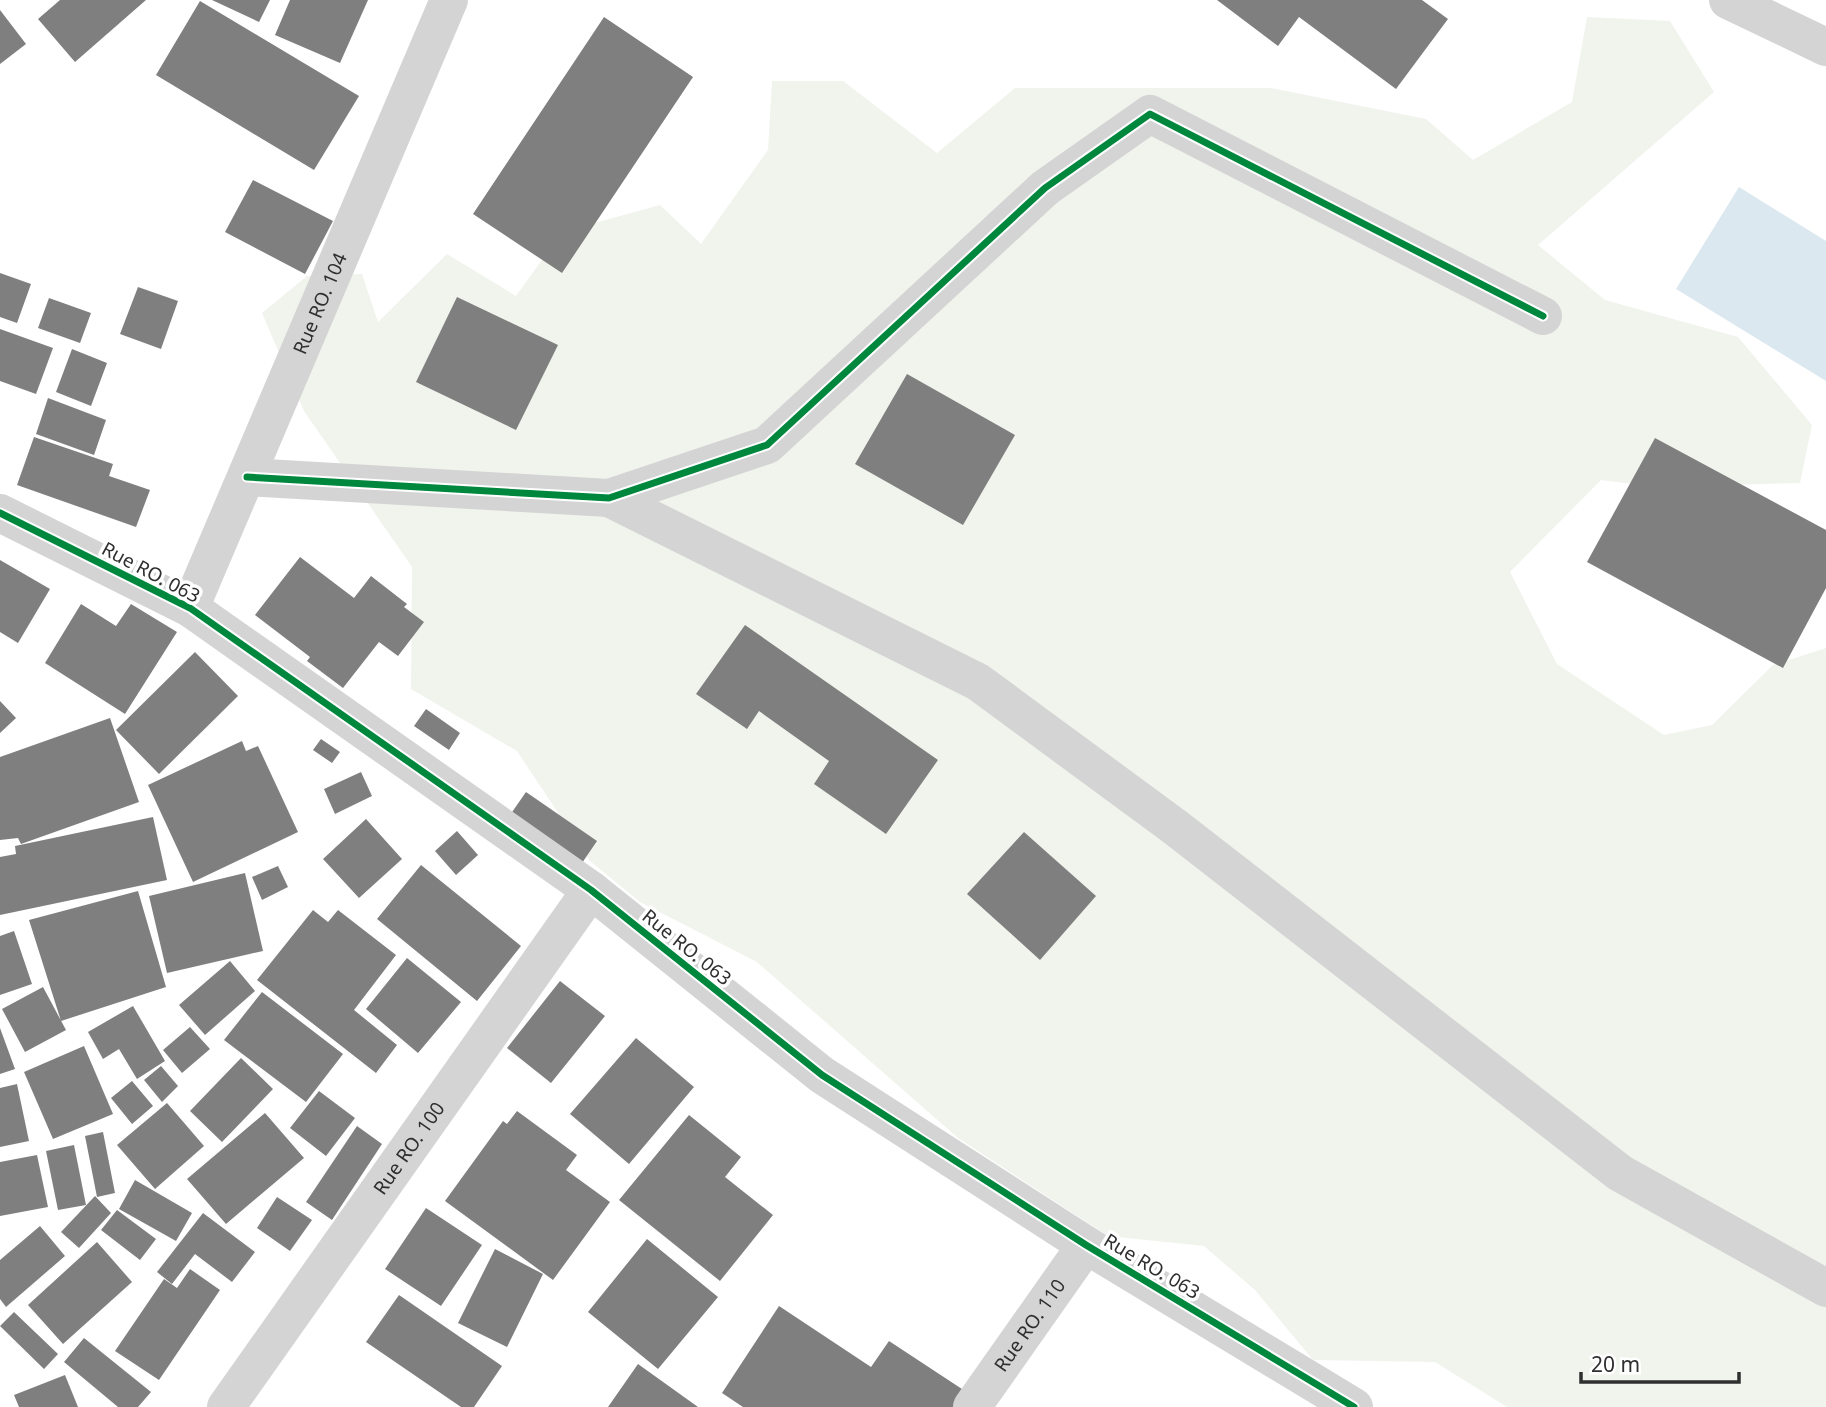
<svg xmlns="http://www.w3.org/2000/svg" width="1826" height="1407" viewBox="0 0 1826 1407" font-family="'Noto Sans',sans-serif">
<rect width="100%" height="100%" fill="#fff"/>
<!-- green -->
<path fill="#f1f4ed" d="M 1587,17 L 1670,21 L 1714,92 L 1538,245 L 1605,300 L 1738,337 L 1812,425 L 1800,483 L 1657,487 L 1601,480 L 1510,572 L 1557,664 L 1664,735 L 1712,725 L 1773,665 L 1826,648 L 1826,1407 L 1507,1407 L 1435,1362 L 1313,1360 L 1255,1290 L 1204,1246 L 1108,1236 L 958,1138 L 757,962 L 640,902 L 590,861 L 517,751 L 411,689 L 412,567 L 304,411 L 262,313 L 307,276 L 362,274 L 378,322 L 447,254 L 516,296 L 562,232 L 660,205 L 701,244 L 768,150 L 772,81 L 843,81 L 937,153 L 1015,88 L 1271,88 L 1426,119 L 1473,160 L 1572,102 Z"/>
<!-- water -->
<path fill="#dbe8f0" d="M 1739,187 L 1826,241 L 1826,381 L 1676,289 Z"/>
<!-- building -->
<path fill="#7f7f7f" d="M 60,0 L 146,0 L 75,62 L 38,19 Z
M 212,0 L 270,0 L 259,22 Z
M 290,0 L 368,0 L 340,63 L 275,35 Z
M 1217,0 L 1422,0 L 1448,19 L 1396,89 L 1299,17 L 1278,46 Z
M 200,1 L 359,96 L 314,170 L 156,75 Z
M 0,10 L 26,44 L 0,64 Z
M 604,17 L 693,77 L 562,273 L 473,214 Z
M 253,180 L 333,221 L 305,274 L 225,232 Z
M 0,273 L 31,284 L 17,323 L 0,317 Z
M 138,287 L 178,301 L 161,349 L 120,334 Z
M 457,297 L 558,345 L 516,430 L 416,382 Z
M 49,298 L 91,313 L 80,343 L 38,328 Z
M 0,329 L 53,348 L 36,394 L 0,381 Z
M 72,349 L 107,363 L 91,406 L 56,392 Z
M 907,374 L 1015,435 L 963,525 L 855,464 Z
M 48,398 L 106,420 L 94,455 L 36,434 Z
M 34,437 L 113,464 L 109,476 L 150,490 L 136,527 L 17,485 Z
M 1655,438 L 1826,530 L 1826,588 L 1783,668 L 1587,562 Z
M 300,557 L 354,598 L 371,576 L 407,604 L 404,607 L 424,622 L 398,656 L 379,642 L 343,688 L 307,661 L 310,657 L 255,615 Z
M 0,560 L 50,589 L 18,643 L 0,632 Z
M 81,604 L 116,626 L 131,604 L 177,632 L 125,714 L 45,663 Z
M 745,625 L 938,760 L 886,834 L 814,784 L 829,761 L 759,711 L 747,729 L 696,694 Z
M 195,652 L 238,696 L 159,774 L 116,730 Z
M 0,701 L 16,718 L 0,733 Z
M 426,709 L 460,733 L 449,750 L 414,726 Z
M 110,718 L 139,802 L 21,844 L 18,838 L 0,840 L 0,757 Z
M 321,739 L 340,752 L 332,763 L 313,750 Z
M 242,741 L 246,751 L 258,746 L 298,832 L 193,882 L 148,785 Z
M 361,772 L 372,796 L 335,814 L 324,789 Z
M 526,792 L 597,841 L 582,863 L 510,815 Z
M 153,817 L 167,880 L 0,915 L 0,857 L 16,854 L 15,846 Z
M 366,819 L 402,859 L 359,898 L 323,859 Z
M 457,831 L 478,855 L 456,875 L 435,851 Z
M 1024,832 L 1096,896 L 1040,960 L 967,894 Z
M 421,865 L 521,946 L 477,1001 L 377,919 Z
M 278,866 L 288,887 L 262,900 L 252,877 Z
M 245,873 L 263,951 L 167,973 L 149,896 Z
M 138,891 L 166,987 L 61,1021 L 29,920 Z
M 313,910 L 328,922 L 338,910 L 396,955 L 354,1010 L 397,1045 L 376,1073 L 257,980 Z
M 14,931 L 32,984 L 0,995 L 0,936 Z
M 407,958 L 461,1002 L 418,1053 L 366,1009 Z
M 230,961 L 255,991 L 205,1035 L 179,1005 Z
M 560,981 L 605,1016 L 551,1083 L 507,1048 Z
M 43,987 L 66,1030 L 25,1052 L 2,1009 Z
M 262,992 L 343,1054 L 306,1102 L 224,1040 Z
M 133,1006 L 165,1061 L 137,1079 L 119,1049 L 103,1059 L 88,1032 Z
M 190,1027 L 210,1049 L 182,1073 L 163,1050 Z
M 0,1028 L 15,1069 L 0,1074 Z
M 636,1038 L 694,1087 L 629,1164 L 570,1114 Z
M 84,1046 L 113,1114 L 53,1139 L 24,1072 Z
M 241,1058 L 273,1089 L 222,1142 L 190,1111 Z
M 161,1066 L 178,1086 L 162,1102 L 144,1080 Z
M 132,1081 L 153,1106 L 132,1124 L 111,1098 Z
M 17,1084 L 29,1141 L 0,1147 L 0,1088 Z
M 319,1091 L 355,1118 L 326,1156 L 290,1128 Z
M 167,1103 L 204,1146 L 155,1189 L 117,1145 Z
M 517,1111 L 577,1155 L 566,1170 L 610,1202 L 553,1280 L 445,1201 L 503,1121 L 507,1124 Z
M 265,1113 L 304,1158 L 226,1224 L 187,1179 Z
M 689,1115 L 741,1157 L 725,1177 L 773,1215 L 720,1281 L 619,1200 Z
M 357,1126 L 382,1144 L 332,1220 L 306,1202 Z
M 103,1132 L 115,1193 L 97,1197 L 85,1136 Z
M 74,1145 L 86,1205 L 58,1210 L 46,1151 Z
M 37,1155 L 48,1207 L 0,1216 L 0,1162 Z
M 135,1180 L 192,1213 L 176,1241 L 119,1209 Z
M 95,1196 L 111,1213 L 79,1248 L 61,1232 Z
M 277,1197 L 312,1220 L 290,1251 L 257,1228 Z
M 426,1208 L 482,1245 L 441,1306 L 385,1269 Z
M 117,1210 L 156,1239 L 140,1260 L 101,1230 Z
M 203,1213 L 255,1252 L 232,1282 L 195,1254 L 172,1284 L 157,1272 Z
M 40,1226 L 65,1256 L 6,1307 L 0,1299 L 0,1260 Z
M 647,1239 L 718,1297 L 658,1369 L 588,1312 Z
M 97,1242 L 132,1282 L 63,1344 L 28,1305 Z
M 495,1249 L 543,1274 L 507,1347 L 458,1323 Z
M 190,1269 L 220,1290 L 159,1380 L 115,1351 L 164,1279 L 177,1288 Z
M 399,1295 L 502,1366 L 474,1407 L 461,1407 L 366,1342 Z
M 779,1306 L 871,1367 L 889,1341 L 965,1391 L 954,1407 L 743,1407 L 722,1393 Z
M 14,1312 L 58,1354 L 44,1369 L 0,1326 Z
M 84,1338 L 151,1392 L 138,1407 L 118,1407 L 64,1362 Z
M 638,1364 L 698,1407 L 608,1407 Z
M 65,1375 L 78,1407 L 19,1407 L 14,1395 Z"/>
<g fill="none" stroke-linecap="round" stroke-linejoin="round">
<!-- minor -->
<g stroke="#d4d4d4" stroke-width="38">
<path d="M 1728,0 L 1826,47"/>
<path d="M 247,477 L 609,498 L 767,445 L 1045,188 L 1150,114 L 1543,316"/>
<path d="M 609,498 L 978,682 L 1175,827 L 1620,1173 L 1826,1288"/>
<path d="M 0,513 L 190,608 L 591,890 L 822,1075 L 1086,1245 L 1354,1407"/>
<path id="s1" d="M 190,608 L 449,0"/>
<path id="s2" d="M 226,1407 L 591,890"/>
<path id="s3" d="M 972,1407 L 1086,1245"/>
</g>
<defs>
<path id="cycleway" d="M 247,477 L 609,498 L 767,445 L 1045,188 L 1150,114 L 1543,316
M 0,513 L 190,608 L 591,890 L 822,1075 L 1086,1245 L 1354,1407"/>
</defs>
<!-- cycleway casing -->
<use href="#cycleway" stroke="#fff" stroke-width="11"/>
<!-- cycleway -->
<use href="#cycleway" stroke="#00873e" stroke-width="7"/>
</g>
<g text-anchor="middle" stroke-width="7" stroke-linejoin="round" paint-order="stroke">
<!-- street labels -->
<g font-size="19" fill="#2f2f2f" stroke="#fff">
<text dy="7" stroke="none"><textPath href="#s1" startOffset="331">Rue RO. 104</textPath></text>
<text transform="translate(151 572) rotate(28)" y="7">Rue RO. 063</text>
<text transform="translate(687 947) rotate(39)" y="7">Rue RO. 063</text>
<text dy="7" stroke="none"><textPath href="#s2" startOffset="317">Rue RO. 100</textPath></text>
<text transform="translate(1152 1266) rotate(31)" y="7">Rue RO. 063</text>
<text dy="7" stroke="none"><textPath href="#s3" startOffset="100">Rue RO. 110</textPath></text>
</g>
</g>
<!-- scale -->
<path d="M1581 1372v10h158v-10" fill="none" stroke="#2f2f2f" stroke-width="3.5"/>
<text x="1591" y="1372" font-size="21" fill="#2f2f2f" stroke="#ffffff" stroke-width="5" paint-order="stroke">20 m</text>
</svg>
